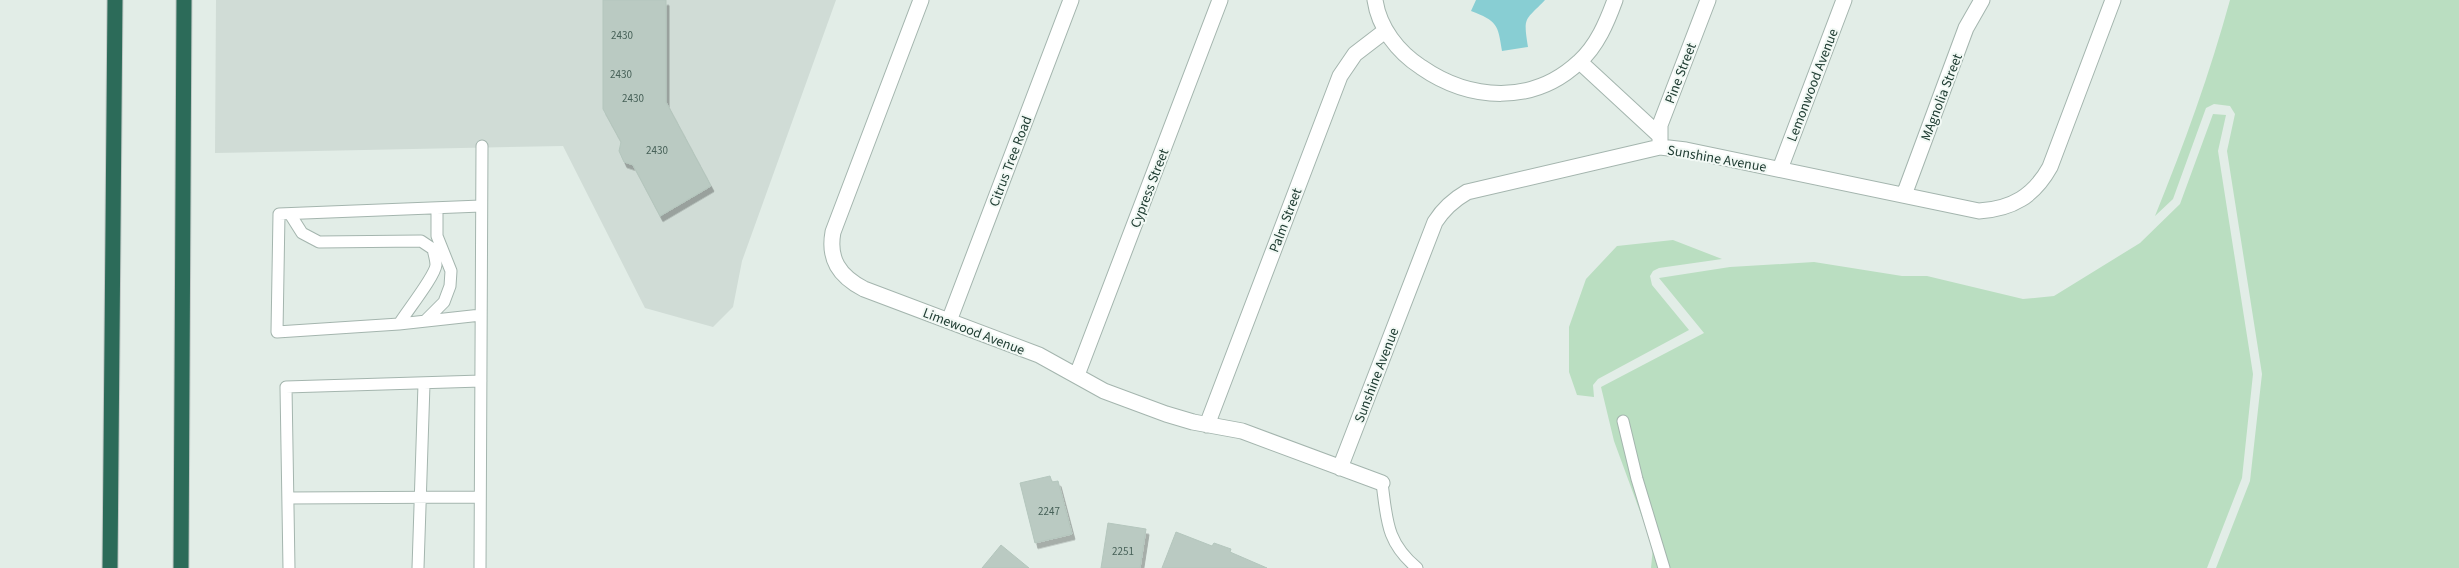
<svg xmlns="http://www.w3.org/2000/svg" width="2459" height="568" viewBox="0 0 2459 568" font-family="'Source Sans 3',sans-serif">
<defs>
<filter id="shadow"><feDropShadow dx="3" dy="5.5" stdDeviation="0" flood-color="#0004"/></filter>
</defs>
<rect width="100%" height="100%" fill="#e2ede7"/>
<!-- built -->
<path fill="#d0dcd6" d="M 216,0 L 836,0 L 742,261 L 733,307 L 713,327 L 645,308 L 563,146 L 215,153 Z"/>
<!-- green -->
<path fill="#badec1" d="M 2230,0 L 2459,0 L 2459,568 L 2216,568 L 2250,481 L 2262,374 L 2227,151 L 2235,114 L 2230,106 L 2214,104 L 2206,108 L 2173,199 L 2155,216 C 2184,145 2210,73 2230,0 Z
M 2213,114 L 2226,115 L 2218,151 L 2253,374 L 2242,478 L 2207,568 L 1651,568 L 1653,547 L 1614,441 L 1601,387 L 1704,333 L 1659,278 L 1730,267 L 1814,262 L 1902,276 L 1927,276 L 2023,299 L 2054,296 L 2140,243 L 2180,204 Z
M 1673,240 L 1722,259 L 1659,268 L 1653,271 L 1650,276 L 1652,285 L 1689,330 L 1598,379 L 1593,385 L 1594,397 L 1577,395 L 1569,372 L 1569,327 L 1586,279 L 1617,246 Z"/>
<!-- water -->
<path fill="#88ced3" d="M 1476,0 L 1545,0 C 1525,21 1523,16 1528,47 L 1502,51 C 1498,24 1497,21 1471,11 Z"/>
<!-- building -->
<path fill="#bacac2" stroke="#b4c6bd" filter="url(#shadow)" d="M 603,0 L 666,0 L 666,102 L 711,186 L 660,216 L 633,165 L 624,162 L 619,151 L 621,142 L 603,109 Z
M 1050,476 L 1052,482 L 1058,481 L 1072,534 L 1035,543 L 1020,483 Z
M 1108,523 L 1146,529 L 1140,568 L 1101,568 Z
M 1176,532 L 1212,546 L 1214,543 L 1231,549 L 1230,552 L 1267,568 L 1162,568 Z
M 1001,545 L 1029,568 L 982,568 Z"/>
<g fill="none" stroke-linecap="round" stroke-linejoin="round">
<defs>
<path id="lane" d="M 290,214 L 302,233 L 319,242 L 421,241 L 433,249 C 434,254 436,260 436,265 C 435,276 407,311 399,324
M 481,315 L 399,324 L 277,332 L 279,214 L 481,206
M 426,320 L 444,302 L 450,286 L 451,271 L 437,236 L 437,209
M 1623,421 L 1637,479 L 1664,568
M 1382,483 C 1387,520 1386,542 1417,568
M 288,498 L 480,497
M 289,568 L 286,387 L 481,381
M 418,568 L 424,384
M 480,568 L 482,146"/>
<path id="street" d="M 921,0 L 833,232 C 828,259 839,276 864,289 L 1039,355 L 1104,391 L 1166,414 L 1193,422 L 1242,431 L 1382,483
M 1375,0 C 1379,28 1398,52 1421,67 C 1470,101 1533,105 1579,62 C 1597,46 1607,22 1615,0
M 1580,62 L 1659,135
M 1660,147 L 1660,125 L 1708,0
M 1780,169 L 1844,0
M 1904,195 L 1966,28 L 1982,0
M 949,321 L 1071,0
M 1077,375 L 1220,0
M 1207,425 L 1340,76 L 1355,54 L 1385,31
M 1340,468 L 1435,222 C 1444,208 1453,200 1467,192 L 1660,147 L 1686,150 L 1979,211 C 2012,209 2034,196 2050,167 L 2113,0"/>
<path id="highway" d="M 110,568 L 115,0
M 181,568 L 184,0"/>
</defs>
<!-- lane casing -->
<use href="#lane" stroke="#a4b5ae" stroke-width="13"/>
<!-- street casing -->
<use href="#street" stroke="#a4b5ae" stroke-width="17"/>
<!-- highway casing -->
<use href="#highway" stroke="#c1c9c6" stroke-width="17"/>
<!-- lane -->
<use href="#lane" stroke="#fff" stroke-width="11"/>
<!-- street -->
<use href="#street" stroke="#fff" stroke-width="15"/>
<!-- highway -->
<use href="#highway" stroke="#2c6b59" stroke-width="15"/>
</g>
<g text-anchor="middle" stroke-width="4" stroke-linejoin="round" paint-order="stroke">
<!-- number labels -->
<g font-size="11" fill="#476158">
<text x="622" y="39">2430</text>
<text x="621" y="78">2430</text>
<text x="633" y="102">2430</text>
<text x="657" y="154">2430</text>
<text x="1049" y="515">2247</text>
<text x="1123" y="555">2251</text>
</g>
<!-- street labels -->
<g font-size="14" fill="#213e34" stroke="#f2f9f5">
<text transform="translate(1680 73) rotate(-69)" y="5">Pine Street</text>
<text transform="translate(1812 85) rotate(-69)" y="5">Lemonwood Avenue</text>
<text transform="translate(1941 97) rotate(-69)" y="5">MAgnolia Street</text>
<text transform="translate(1717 158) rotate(10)" y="5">Sunshine Avenue</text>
<text transform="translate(1010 161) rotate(-69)" y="5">Citrus Tree Road</text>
<text transform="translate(1149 188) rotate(-69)" y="5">Cypress Street</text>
<text transform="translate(1285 220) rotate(-69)" y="5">Palm Street</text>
<text transform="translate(974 331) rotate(21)" y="5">Limewood Avenue</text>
<text transform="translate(1376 375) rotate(-69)" y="5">Sunshine Avenue</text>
</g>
</g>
</svg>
